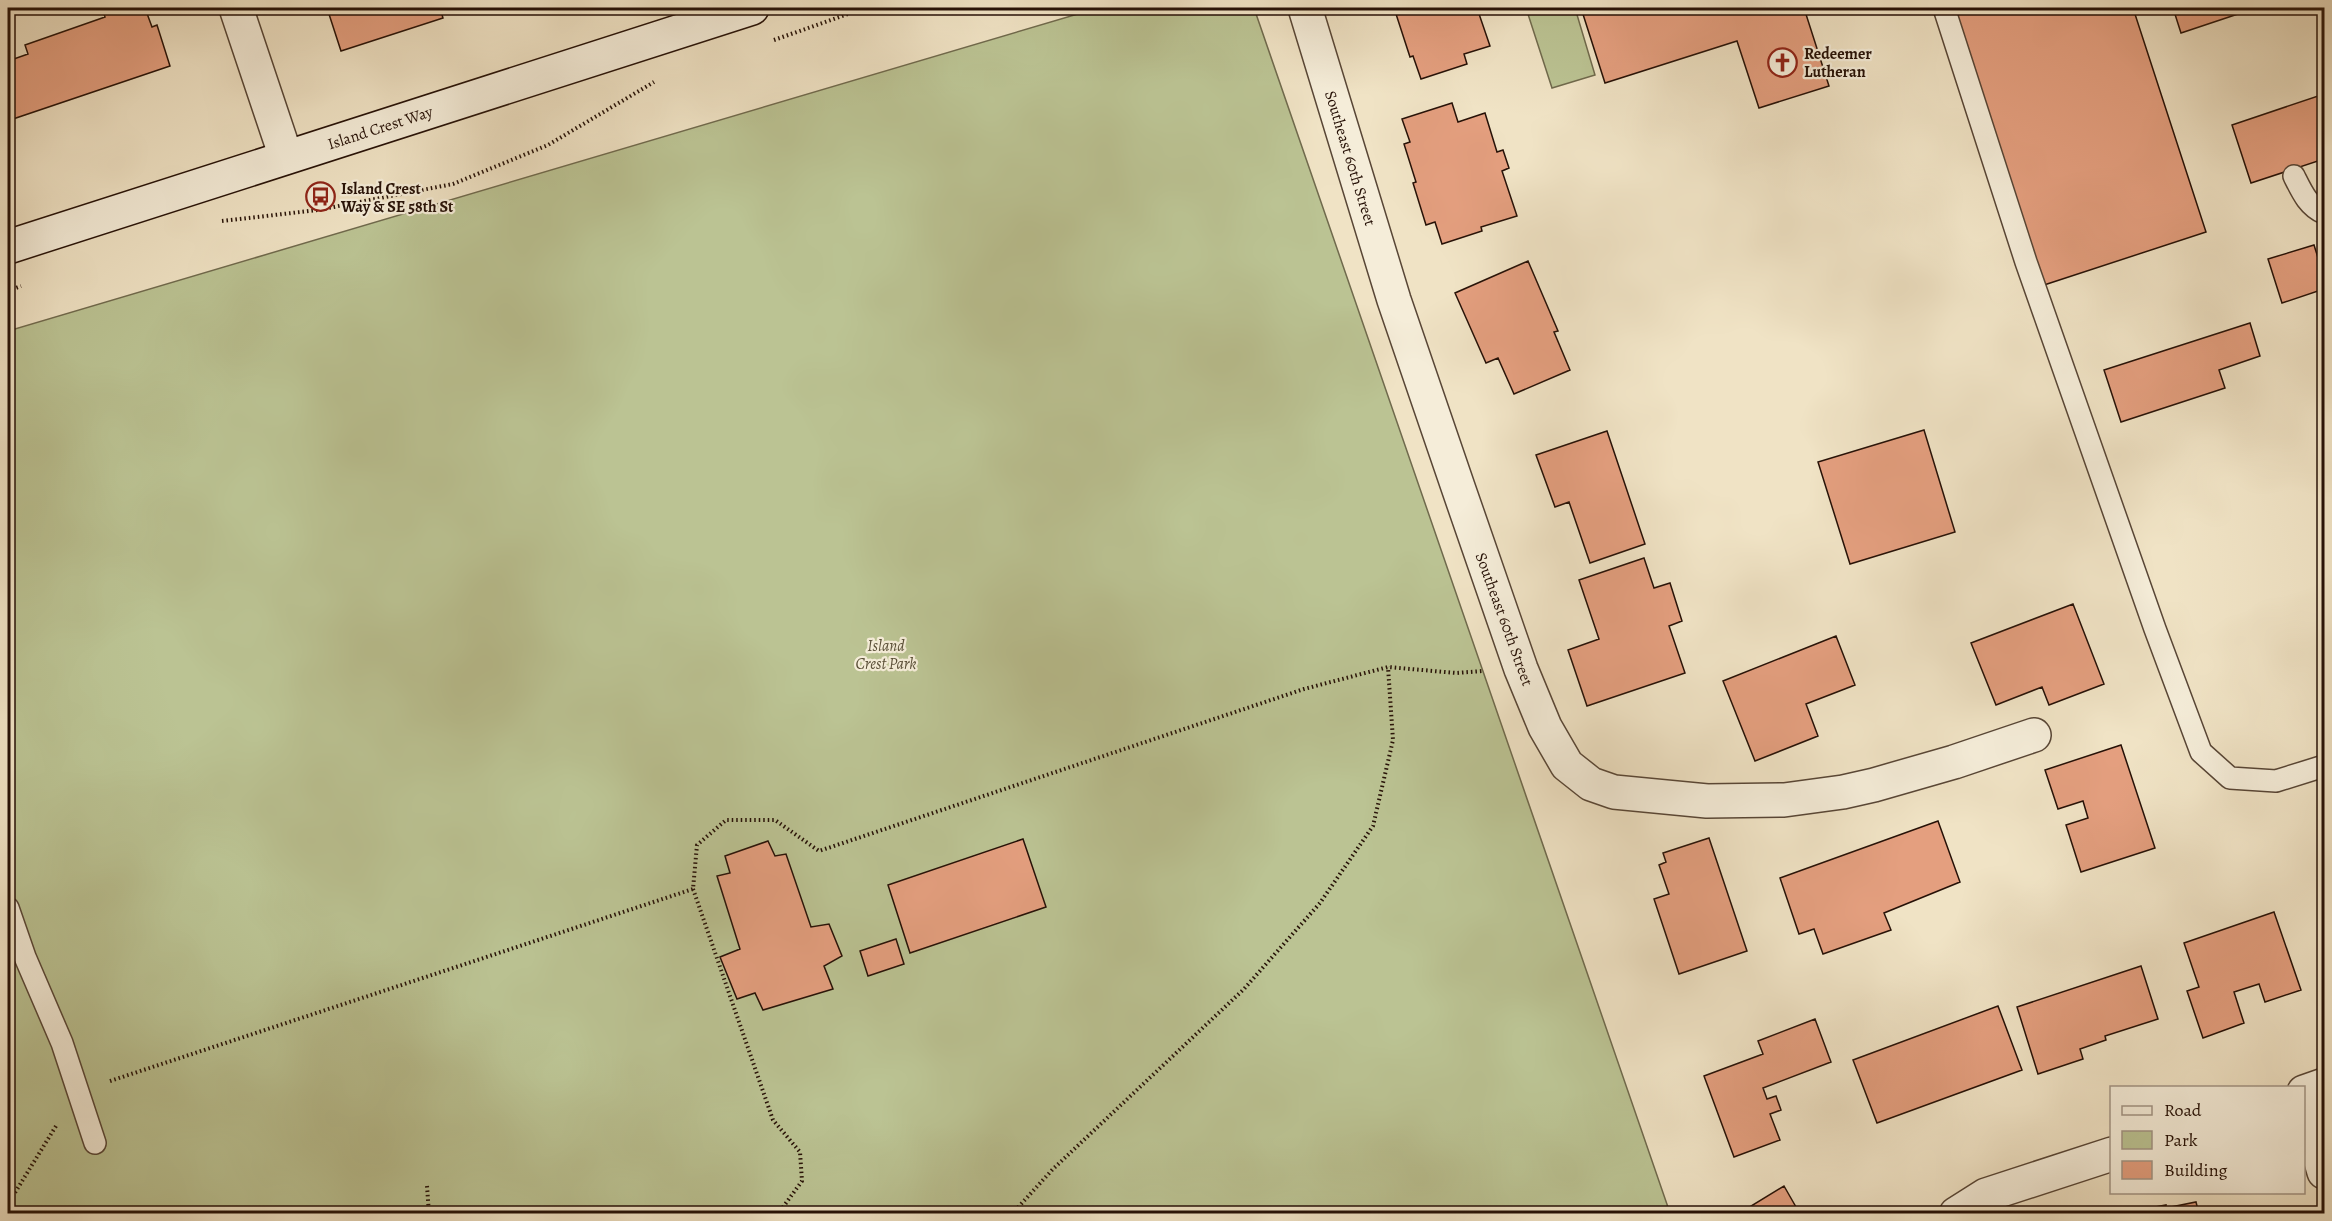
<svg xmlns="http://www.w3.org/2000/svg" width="2332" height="1221" viewBox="0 0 2332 1221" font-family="Alegreya,serif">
<rect width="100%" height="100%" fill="#f0e3c5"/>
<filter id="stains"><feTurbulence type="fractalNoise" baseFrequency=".00333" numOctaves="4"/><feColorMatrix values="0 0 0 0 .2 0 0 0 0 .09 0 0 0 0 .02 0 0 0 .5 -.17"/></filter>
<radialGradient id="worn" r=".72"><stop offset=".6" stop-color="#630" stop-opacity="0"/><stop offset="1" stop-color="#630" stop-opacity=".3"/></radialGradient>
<!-- green -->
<path fill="#bbc393" stroke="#706a4d" stroke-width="1.5" d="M 1098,8 L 1254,8 L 1670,1213 L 8,1213 L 8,331 Z
M 1526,8 L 1575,8 L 1595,75 L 1552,88 Z"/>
<!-- building -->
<path fill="#e49f7f" stroke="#261107" stroke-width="1.5" d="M 102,8 L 145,8 L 152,27 L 157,25 L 170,66 L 10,120 L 8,116 L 8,61 L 28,54 L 25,45 L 105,17 Z
M 327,8 L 440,8 L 443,18 L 341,51 Z
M 1397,8 L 1477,8 L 1490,46 L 1464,54 L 1467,64 L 1421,79 L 1413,56 L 1410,57 L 1396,14 L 1399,13 Z
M 1581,8 L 1804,8 L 1829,86 L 1759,108 L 1737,41 L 1605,83 Z
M 1949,8 L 2133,8 L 2206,232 L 2041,286 Z
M 2173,8 L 2256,8 L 2181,33 Z
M 2324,94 L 2324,159 L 2251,183 L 2232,125 Z
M 1452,103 L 1458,122 L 1485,113 L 1497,152 L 1503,150 L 1509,168 L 1502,171 L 1517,216 L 1481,227 L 1482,231 L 1442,244 L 1435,222 L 1426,225 L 1413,183 L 1416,182 L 1404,144 L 1410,142 L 1402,119 Z
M 2314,245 L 2324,277 L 2324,289 L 2282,303 L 2268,259 Z
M 1528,261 L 1558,331 L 1554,332 L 1570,370 L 1514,394 L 1498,358 L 1486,363 L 1455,293 Z
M 2250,323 L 2260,356 L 2219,370 L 2225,388 L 2121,422 L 2104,370 Z
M 1924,430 L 1955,532 L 1850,564 L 1818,462 Z
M 1607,431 L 1645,544 L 1590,563 L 1569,502 L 1555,507 L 1536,455 Z
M 1644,558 L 1654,588 L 1670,583 L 1682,621 L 1669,626 L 1685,673 L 1587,706 L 1568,650 L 1599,639 L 1579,580 Z
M 2073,604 L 2104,684 L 2049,705 L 2042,687 L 1996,705 L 1971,643 Z
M 1836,636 L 1855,685 L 1806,704 L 1818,736 L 1755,761 L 1723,681 Z
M 2121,745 L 2155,848 L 2081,872 L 2066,825 L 2088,818 L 2083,801 L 2058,809 L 2045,770 Z
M 1938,821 L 1960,882 L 1884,913 L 1891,930 L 1823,954 L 1814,929 L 1799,934 L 1780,878 Z
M 1709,838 L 1747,951 L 1679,974 L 1654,899 L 1669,894 L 1659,865 L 1666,862 L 1663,853 Z
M 1023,839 L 1046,907 L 910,953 L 888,885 Z
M 768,841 L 775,856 L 786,854 L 811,927 L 829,924 L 842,956 L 824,966 L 833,989 L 763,1010 L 755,993 L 737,999 L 720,957 L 740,949 L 717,876 L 730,873 L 725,856 Z
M 2274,912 L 2301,990 L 2265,1002 L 2259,984 L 2234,992 L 2244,1023 L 2203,1038 L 2187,991 L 2199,987 L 2184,943 Z
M 896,939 L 904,964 L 868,976 L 860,951 Z
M 2141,966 L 2158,1019 L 2105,1036 L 2106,1040 L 2080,1049 L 2083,1059 L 2038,1074 L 2017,1007 Z
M 1998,1006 L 2022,1070 L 1877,1123 L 1853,1060 Z
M 1815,1019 L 1831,1062 L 1763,1088 L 1767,1099 L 1776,1096 L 1781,1110 L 1770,1114 L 1780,1140 L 1734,1157 L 1704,1076 L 1763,1054 L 1758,1041 Z
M 1784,1186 L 1800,1214 L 1738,1214 Z
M 2196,1202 L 2199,1214 L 2119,1214 L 2166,1205 L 2166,1208 Z"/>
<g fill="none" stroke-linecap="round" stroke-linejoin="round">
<defs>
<path id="lane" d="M 1944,8 L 2026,262 L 2155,629 L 2201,752 L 2230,778 L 2276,781 L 2324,766
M 2294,176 C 2302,192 2308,206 2324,213
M 8,908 L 25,957 L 62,1043 L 95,1143"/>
<path id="street" d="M 236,8 L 286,157
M 1305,8 L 1394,300 L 1458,487 L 1521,669 L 1545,727 L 1567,765 L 1591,784 L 1614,792 L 1707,801 L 1784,800 L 1843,792 L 1874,785 L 1954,762 L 2034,735
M 2304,1092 L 2324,1085
M 2304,1103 L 2324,1172
M 1956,1214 L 1986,1195 L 2112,1154"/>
<path id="secondary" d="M 8,247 L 752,8"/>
</defs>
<!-- lane casing -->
<use href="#lane" stroke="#584636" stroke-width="24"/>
<!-- street casing -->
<use href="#street" stroke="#584636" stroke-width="36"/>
<!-- secondary casing -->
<use href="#secondary" stroke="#261107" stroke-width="36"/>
<!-- path -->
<path stroke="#261107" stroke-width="4" stroke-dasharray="1.5 3" stroke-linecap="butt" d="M 774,40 L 859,10 L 942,8
M 222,221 L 318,210 L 453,184 L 548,145 L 654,82
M 8,291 L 21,286
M 693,889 L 773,1120 L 800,1152 L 802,1181 L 778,1214
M 110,1081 L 693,889 L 697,845 L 726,820 L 775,820 L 819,851 L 1304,689 L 1388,667 L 1456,673 L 1483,671
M 427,1186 L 429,1214
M 8,1204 L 56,1126
M 1012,1214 L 1053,1169 L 1244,989 L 1320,903 L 1373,826 L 1393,740 L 1388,667"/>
<!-- lane -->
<use href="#lane" stroke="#f5edd9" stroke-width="21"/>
<!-- street -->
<use href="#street" stroke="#f5edd9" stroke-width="33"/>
<!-- secondary -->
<use href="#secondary" stroke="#f5edd9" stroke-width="33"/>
</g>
<!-- icons -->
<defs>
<symbol id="church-ring" viewBox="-11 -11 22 22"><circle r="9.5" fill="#f5edd9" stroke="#8f2418" stroke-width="1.5"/><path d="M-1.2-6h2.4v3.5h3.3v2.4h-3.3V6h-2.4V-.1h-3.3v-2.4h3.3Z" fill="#8f2418"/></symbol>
<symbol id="bus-ring" viewBox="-11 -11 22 22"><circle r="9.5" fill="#f5edd9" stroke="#8f2418" stroke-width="1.5"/><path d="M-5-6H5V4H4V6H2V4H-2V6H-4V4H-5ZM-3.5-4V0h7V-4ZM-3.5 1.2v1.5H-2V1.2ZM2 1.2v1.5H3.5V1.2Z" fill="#8f2418"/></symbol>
</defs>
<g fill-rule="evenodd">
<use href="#church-ring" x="1766" y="46" width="33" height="33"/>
<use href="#bus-ring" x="304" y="180" width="33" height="33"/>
</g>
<g text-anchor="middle" stroke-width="4.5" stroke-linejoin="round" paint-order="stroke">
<!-- poi labels -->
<g font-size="16" font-weight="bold" fill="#261107" stroke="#f5edd9" text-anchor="start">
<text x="1804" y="59">Redeemer<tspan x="1804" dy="18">Lutheran</tspan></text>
<text x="341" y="194">Island Crest<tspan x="341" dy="18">Way &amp; SE 58th St</tspan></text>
</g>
<!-- street labels -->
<g font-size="16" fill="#261107" stroke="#f5edd9">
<text transform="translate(380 127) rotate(-18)" y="6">Island Crest Way</text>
<text transform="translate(1351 158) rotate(73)" y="6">Southeast 60th Street</text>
<text transform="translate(1505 619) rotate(70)" y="6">Southeast 60th Street</text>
</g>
<!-- park labels -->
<g font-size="16" font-style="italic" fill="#5a4f38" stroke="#f5edd9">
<text x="886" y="651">Island<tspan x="886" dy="18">Crest Park</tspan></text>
</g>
</g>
<!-- margin -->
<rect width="2332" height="1221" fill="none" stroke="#f0e3c5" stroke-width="30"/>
<rect x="9" y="9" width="2314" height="1203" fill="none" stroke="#261107" stroke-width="3"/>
<rect x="15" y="15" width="2302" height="1191" fill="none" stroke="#261107" stroke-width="1.5"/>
<!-- legend -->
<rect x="2110" y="1086" width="195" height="108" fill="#f5edd9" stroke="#a29585" stroke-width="1.5"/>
<rect x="2122" y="1106" width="30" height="9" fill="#f5edd9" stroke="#a29585" stroke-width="1.5"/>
<text x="2164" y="1116" font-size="18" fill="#261107">Road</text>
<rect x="2122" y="1131" width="30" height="18" fill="#bbc393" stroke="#a29585" stroke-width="1.5"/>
<text x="2164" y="1146" font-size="18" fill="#261107">Park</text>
<rect x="2122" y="1161" width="30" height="18" fill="#e49f7f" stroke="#a29585" stroke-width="1.5"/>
<text x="2164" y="1176" font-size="18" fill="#261107">Building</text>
<rect width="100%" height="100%" filter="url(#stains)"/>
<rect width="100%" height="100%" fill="url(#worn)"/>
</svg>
